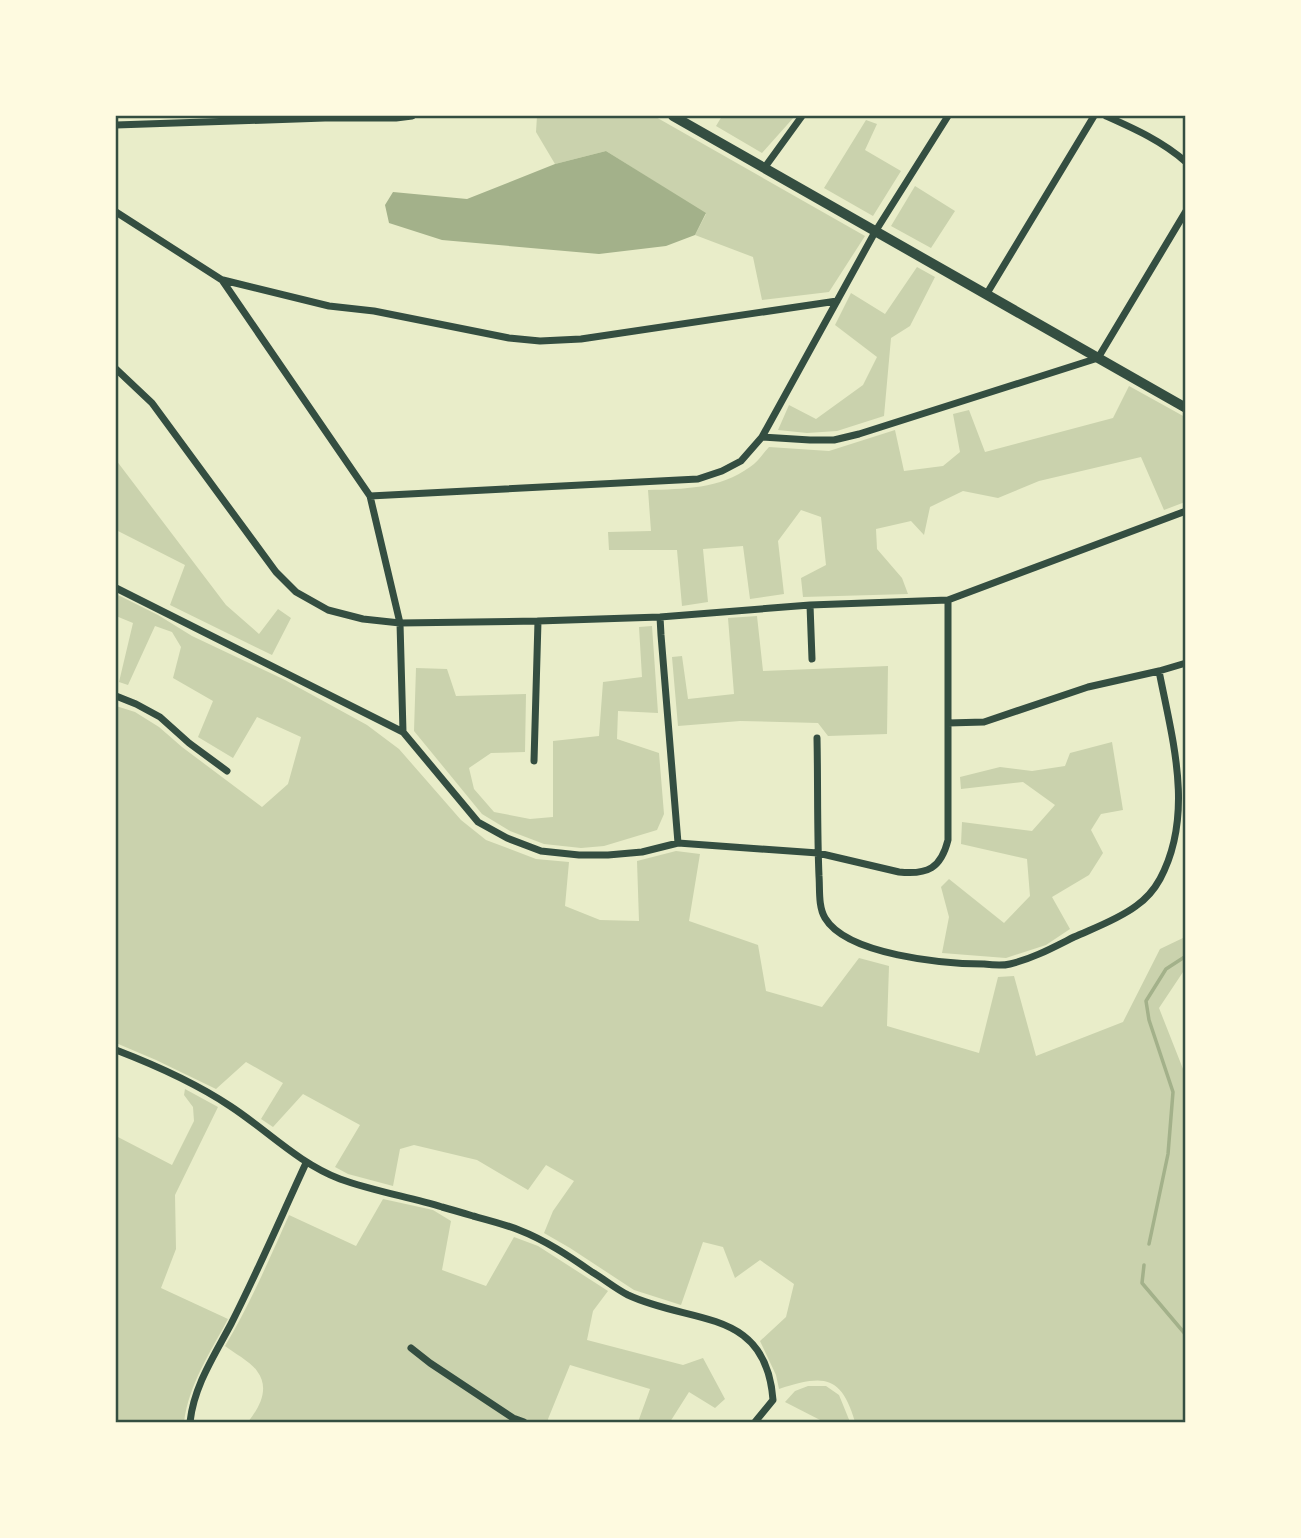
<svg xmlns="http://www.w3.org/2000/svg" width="1301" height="1538" viewBox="0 0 1301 1538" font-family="Quicksand,sans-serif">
<rect width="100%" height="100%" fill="#e9edc9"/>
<!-- green -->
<path fill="#cad2ad" d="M 537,116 L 654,116 L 865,236 L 829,292 L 762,300 L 753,257 L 695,235 L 706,214 L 606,151 L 555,164 L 536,132 Z
M 722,116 L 795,116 L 762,153 L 716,126 Z
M 866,120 L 877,124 L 865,150 L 901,171 L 873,216 L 824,188 Z
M 915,186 L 955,211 L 931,248 L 891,226 Z
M 917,267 L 935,277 L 910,326 L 891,338 L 884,416 L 837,431 L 807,433 L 778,430 L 789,405 L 816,419 L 863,385 L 877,357 L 835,325 L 851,293 L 885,314 Z
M 1129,386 L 1185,417 L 1185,502 L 1164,510 L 1141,457 L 1039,481 L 998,498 L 963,491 L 930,507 L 924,535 L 911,521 L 876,529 L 877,549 L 902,578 L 908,594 L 803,597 L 801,578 L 826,565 L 821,517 L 801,510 L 778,541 L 784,594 L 750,599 L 743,546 L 703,549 L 708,602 L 682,606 L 677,550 L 609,550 L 608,532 L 651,531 L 648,490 C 683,489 720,489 750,467 C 758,462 763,453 769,447 L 829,451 L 895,430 L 904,471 L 943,466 L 960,452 L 953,414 L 969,410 L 985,452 L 1113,418 Z
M 116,460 L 226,605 L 259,634 L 278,609 L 291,618 L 272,655 L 170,605 L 185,565 L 116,530 Z
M 116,594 L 158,615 L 192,636 L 285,680 L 367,725 L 399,749 L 461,820 L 486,840 L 536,859 L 569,862 L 565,906 L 600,920 L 639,921 L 637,861 L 676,851 L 700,854 L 689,921 L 758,945 L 766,991 L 822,1007 L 859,958 L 889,966 L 887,1026 L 979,1053 L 998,977 L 1014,976 L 1036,1056 L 1123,1022 L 1160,949 L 1185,937 L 1185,969 L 1159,1008 L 1185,1074 L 1185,1422 L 855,1422 C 841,1374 823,1375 779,1389 L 776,1375 L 760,1341 L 786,1317 L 794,1284 L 760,1260 L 735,1278 L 723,1247 L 703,1242 L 681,1305 L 634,1290 L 570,1248 L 544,1233 L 553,1211 L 574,1181 L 546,1165 L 528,1190 L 477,1160 L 414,1145 L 400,1149 L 393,1186 L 348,1174 L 335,1167 L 360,1125 L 303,1094 L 273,1127 L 261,1119 L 283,1083 L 246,1062 L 216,1089 L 156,1060 L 116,1043 L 116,706 L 135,712 L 159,727 L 182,747 L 262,807 L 288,784 L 301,737 L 257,717 L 233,758 L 198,737 L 213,701 L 173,678 L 181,647 L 172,632 L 155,626 L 128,685 L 119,682 L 133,623 L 116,616 Z
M 757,616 L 763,671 L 888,666 L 887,734 L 828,736 L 818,723 L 740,721 L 678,726 L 672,657 L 682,656 L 688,699 L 734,694 L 728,618 Z
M 652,626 L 658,713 L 618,711 L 617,739 L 659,753 L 664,814 L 657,830 L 604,846 L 581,848 L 544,844 L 510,831 L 482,814 L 414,731 L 416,668 L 447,669 L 456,696 L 526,694 L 525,752 L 491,753 L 469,768 L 474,789 L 494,812 L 530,819 L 553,817 L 553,741 L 599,736 L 603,682 L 642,677 L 639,627 Z
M 1112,742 L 1123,810 L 1101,814 L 1091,830 L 1103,853 L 1089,875 L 1052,897 L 1070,929 L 1046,945 L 1006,958 L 942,953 L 949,917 L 941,887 L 949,879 L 1004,923 L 1030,896 L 1027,859 L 961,844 L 962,822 L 1032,831 L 1055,805 L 1023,782 L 961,789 L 960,777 L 1000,767 L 1032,771 L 1065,766 L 1070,753 Z
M 185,1089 L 218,1107 L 175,1195 L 176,1249 L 161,1288 L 228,1319 C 210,1353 189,1384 184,1422 L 116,1422 L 116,1136 L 172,1165 L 194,1121 L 193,1107 L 184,1095 Z
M 383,1199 L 433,1210 L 451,1221 L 442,1270 L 486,1286 L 514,1237 L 538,1246 L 608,1291 L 593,1311 L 587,1340 L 683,1365 L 703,1358 L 725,1399 L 715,1408 L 689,1392 L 670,1422 L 638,1422 L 650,1389 L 570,1365 L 548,1419 L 549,1422 L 248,1422 C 260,1407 270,1388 257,1371 C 251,1362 234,1353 225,1346 C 250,1304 269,1260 289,1215 L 356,1246 Z
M 808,1386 L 826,1386 L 839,1395 L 850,1422 L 824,1422 L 785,1402 L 795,1391 Z"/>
<!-- water -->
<path fill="#a3b18a" d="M 606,151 L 706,213 L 695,235 L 666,246 L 599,254 L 442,240 L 389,223 L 385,205 L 393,192 L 467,199 L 555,164 Z"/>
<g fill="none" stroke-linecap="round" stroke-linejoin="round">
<!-- stream -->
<path stroke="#a3b18a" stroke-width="3.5" d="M 1149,1244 L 1168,1154 L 1173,1092 L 1149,1020 L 1146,1001 L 1166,969 L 1186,956
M 1144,1265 L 1142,1283 L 1186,1335"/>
<!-- minor -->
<path stroke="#344e41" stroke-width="7" d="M 1106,116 C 1135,129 1162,141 1186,162
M 116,125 L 325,118 L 396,118 L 412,116
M 765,167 L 802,116
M 116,212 L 222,280 L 370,496 L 400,623 L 403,732
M 223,280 L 329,306 L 374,311 L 509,338 L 540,341 L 581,339 L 837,301
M 986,295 L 1094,116
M 116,369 L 152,403 L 276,572 L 296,592 L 328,610 L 363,619 L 400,623 L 538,621 L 660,617 L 810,605 L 948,600 L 1186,511
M 762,437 L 875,232 L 948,116
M 370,496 L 698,479 L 722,471 L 741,461 L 762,437 L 810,440 L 834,440 L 859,434 L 1098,358 L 1186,211
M 116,588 L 403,732 L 478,822 L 507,838 L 541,851 L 579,855 L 608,855 L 642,852 L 678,843 L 818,853 L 899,872 C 928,875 941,868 948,840 L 948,600
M 810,605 L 812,659
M 660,617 L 661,635 L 678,843
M 116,696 L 136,704 L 160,717 L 189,743 L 227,771
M 948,723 L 984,722 L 1088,687 L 1159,671 L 1186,663
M 817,738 C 818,784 817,830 819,876 C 820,889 818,906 825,918 C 847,955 944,964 984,964 C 992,965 1002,966 1010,964 C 1032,959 1054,947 1074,937 C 1094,928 1117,920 1136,906 C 1146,899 1154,890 1160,879 C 1195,814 1172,738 1159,671
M 534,761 L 538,621
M 116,1050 C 155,1065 194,1082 230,1106 C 267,1130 298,1163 340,1179 C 373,1191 409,1197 442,1207 C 453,1210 463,1213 473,1216 C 488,1220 504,1224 519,1230 C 545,1240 569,1256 592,1272 C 604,1279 616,1289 628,1295 C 692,1325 766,1307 773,1400 L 755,1422
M 411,1348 L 430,1363 L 513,1418 L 524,1422
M 190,1422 C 194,1386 214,1356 231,1324 C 258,1271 281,1217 306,1163"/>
<!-- tertiary -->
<path stroke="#344e41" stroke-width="10" d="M 673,116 L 1186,408"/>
</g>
<!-- border -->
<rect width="1301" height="1538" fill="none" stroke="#fefae0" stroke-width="234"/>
<rect x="117" y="117" width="1067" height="1304" fill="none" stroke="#344e41" stroke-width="2.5"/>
</svg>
